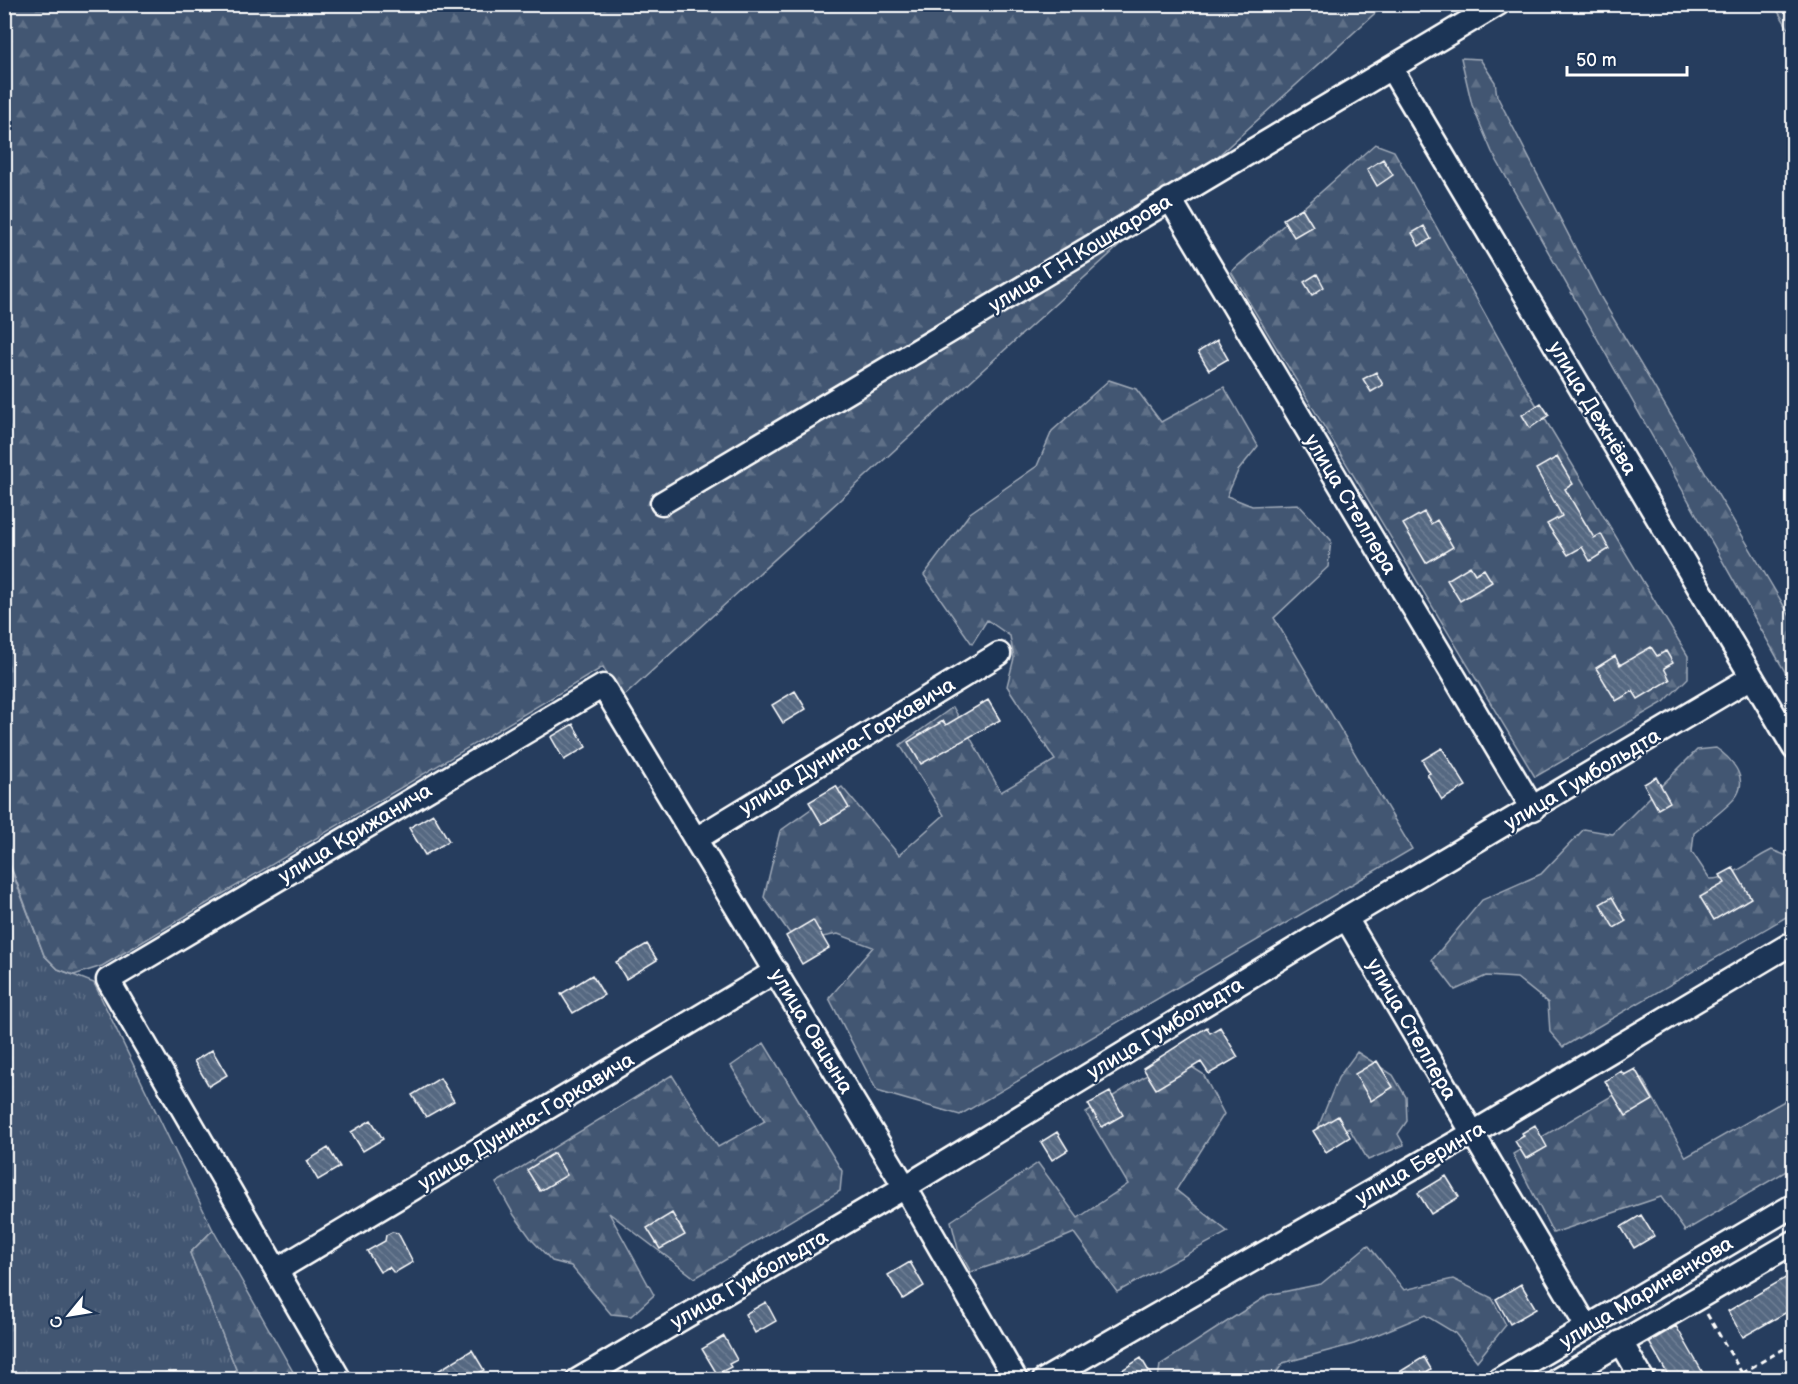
<svg xmlns="http://www.w3.org/2000/svg" width="1798" height="1384" viewBox="0 0 1798 1384" font-family="'Balsamiq Sans',sans-serif">
<defs>
<pattern id="grass-tufts" width="24" height="20" patternUnits="userSpaceOnUse" patternTransform="scale(1.5)"><rect width="24" height="20" fill="#425672"/><path d="M3 7l-1-3M5 7V3M7 7l1-3M15 17l-1-3M17 17v-4M19 17l1-3" fill="none" stroke="#5e6f87"/></pattern>
<pattern id="forest-firs" width="22" height="20" patternUnits="userSpaceOnUse" patternTransform="scale(1.5)"><rect width="22" height="20" fill="#425672"/><path d="M5 1l3.5 6h-7zM16 11l3.5 6h-7z" fill="#5e6f87"/></pattern>
<pattern id="building-back-hatch" width="6" height="6" patternUnits="userSpaceOnUse" patternTransform="scale(1.5)"><rect width="6" height="6" fill="#556781"/><path d="M-1 5l2 2M0 0l6 6M5-1l2 2" fill="none" stroke="#6e7e94"/></pattern>
</defs>
<rect width="100%" height="100%" fill="#263d5e"/>
<filter id="ink" filterUnits="userSpaceOnUse"><feTurbulence type="fractalNoise" baseFrequency=".0167" numOctaves="2"/><feDisplacementMap in="SourceGraphic" scale="12" xChannelSelector="R" yChannelSelector="G"/><feConvolveMatrix kernelMatrix="1 2 1 2 8 2 1 2 1" color-interpolation-filters="sRGB"/></filter>
<g filter="url(#ink)">
<!-- grass -->
<path fill="url(#grass-tufts)" stroke="#a0aab8" stroke-width="1.5" d="M 4,851 L 44,955 L 58,969 L 94,983 L 213,1230 L 190,1253 L 240,1379 L 5,1379 Z"/>
<!-- forest -->
<path fill="url(#forest-firs)" stroke="#a0aab8" stroke-width="1.5" d="M 5,5 L 1384,5 L 621,699 L 603,667 L 102,966 L 74,975 L 58,969 L 44,955 L 5,851 Z
M 1774,5 L 1793,5 L 1793,36 Z
M 1461,58 L 1480,59 L 1495,82 L 1497,96 L 1600,296 L 1793,621 L 1793,686 L 1492,152 L 1472,105 Z
M 1375,144 L 1394,151 L 1528,391 L 1688,656 L 1688,678 L 1664,702 L 1535,777 L 1231,272 Z
M 1109,380 L 1136,389 L 1161,422 L 1224,387 L 1258,446 L 1238,471 L 1227,496 L 1252,506 L 1298,504 L 1331,540 L 1328,567 L 1274,618 L 1412,849 L 960,1115 L 877,1091 L 829,998 L 873,947 L 838,934 L 796,942 L 764,897 L 780,831 L 842,787 L 899,855 L 944,815 L 900,745 L 953,707 L 1001,792 L 1055,760 L 1007,686 L 1014,658 L 1010,636 L 987,620 L 972,644 L 924,575 L 970,513 L 1037,466 L 1052,431 Z
M 1716,748 C 1731,758 1748,777 1737,795 C 1733,803 1703,826 1694,833 L 1692,852 L 1710,879 C 1732,879 1752,859 1772,850 L 1790,857 L 1793,864 L 1793,913 L 1563,1047 L 1550,1032 L 1548,1003 L 1517,978 L 1486,976 L 1455,990 L 1432,960 L 1482,900 L 1541,874 L 1584,829 L 1613,834 L 1697,750 Z
M 764,1043 L 842,1171 L 840,1191 L 695,1278 L 609,1213 L 654,1295 L 631,1316 L 611,1314 L 571,1266 L 552,1261 L 532,1240 L 514,1215 L 496,1183 L 672,1075 L 718,1147 L 765,1121 L 731,1066 Z
M 1357,1052 L 1393,1075 L 1406,1097 L 1407,1121 L 1398,1134 L 1404,1145 L 1368,1160 L 1349,1128 L 1320,1141 L 1319,1125 L 1338,1078 Z
M 1176,1057 L 1203,1074 L 1224,1114 L 1176,1190 L 1228,1232 L 1117,1292 L 1074,1233 L 1020,1256 L 971,1272 L 958,1249 L 951,1221 L 1038,1163 L 1078,1218 L 1128,1184 L 1086,1113 Z
M 1642,1078 L 1686,1157 L 1793,1096 L 1793,1167 L 1685,1231 L 1661,1197 L 1553,1233 L 1513,1154 Z
M 213,1230 L 297,1379 L 240,1379 L 190,1253 Z
M 1368,1245 L 1404,1290 L 1453,1279 L 1492,1298 L 1506,1325 L 1477,1361 L 1455,1333 L 1425,1315 L 1354,1344 L 1283,1363 L 1272,1379 L 1158,1379 L 1160,1365 L 1268,1295 L 1321,1284 Z"/>
<!-- building -->
<path fill="url(#building-back-hatch)" stroke="#fff" stroke-width="1.5" d="M 1383,159 L 1393,175 L 1377,186 L 1367,169 Z
M 1302,208 L 1313,226 L 1294,237 L 1283,219 Z
M 1424,226 L 1431,239 L 1419,246 L 1412,233 Z
M 1317,274 L 1324,287 L 1312,295 L 1304,282 Z
M 1217,340 L 1228,359 L 1209,370 L 1198,352 Z
M 1376,372 L 1383,385 L 1371,392 L 1363,379 Z
M 1541,403 L 1549,415 L 1530,428 L 1522,415 Z
M 1557,457 L 1573,484 L 1565,489 L 1594,538 L 1601,534 L 1609,549 L 1590,561 L 1582,547 L 1568,555 L 1547,524 L 1562,516 L 1536,469 Z
M 1424,512 L 1431,524 L 1437,520 L 1453,547 L 1426,563 L 1403,524 Z
M 1470,566 L 1475,574 L 1484,569 L 1492,582 L 1460,601 L 1447,580 Z
M 1651,647 L 1657,656 L 1666,651 L 1673,663 L 1664,668 L 1670,680 L 1638,699 L 1633,691 L 1616,701 L 1596,668 L 1615,656 L 1620,665 Z
M 795,691 L 806,709 L 783,723 L 772,705 Z
M 988,700 L 1000,720 L 921,764 L 908,742 L 943,721 L 946,725 Z
M 573,724 L 586,747 L 564,760 L 551,737 Z
M 1442,748 L 1466,786 L 1442,800 L 1427,774 L 1430,773 L 1422,760 Z
M 1656,777 L 1670,802 L 1658,809 L 1644,784 Z
M 836,786 L 849,808 L 822,824 L 809,802 Z
M 433,814 L 449,841 L 425,855 L 409,828 Z
M 1733,868 L 1751,898 L 1714,920 L 1700,897 L 1725,883 L 1720,875 Z
M 1612,897 L 1626,921 L 1614,928 L 1600,904 Z
M 813,920 L 829,948 L 802,964 L 786,936 Z
M 647,944 L 657,960 L 626,979 L 616,962 Z
M 592,975 L 604,995 L 573,1013 L 561,994 Z
M 1207,1027 L 1210,1033 L 1220,1027 L 1238,1057 L 1209,1074 L 1201,1062 L 1156,1089 L 1143,1068 Z
M 212,1050 L 227,1075 L 209,1086 L 194,1061 Z
M 1377,1061 L 1393,1087 L 1371,1101 L 1355,1074 Z
M 1635,1069 L 1653,1100 L 1626,1116 L 1605,1081 L 1621,1071 L 1624,1075 Z
M 440,1078 L 454,1101 L 426,1117 L 412,1095 Z
M 1110,1092 L 1123,1115 L 1102,1127 L 1088,1104 Z
M 1338,1116 L 1350,1137 L 1326,1152 L 1313,1131 Z
M 371,1120 L 383,1139 L 363,1151 L 351,1132 Z
M 1535,1125 L 1547,1147 L 1526,1159 L 1515,1141 L 1524,1136 L 1522,1133 Z
M 1057,1132 L 1068,1150 L 1052,1160 L 1041,1142 Z
M 328,1148 L 340,1167 L 318,1180 L 307,1161 Z
M 554,1153 L 567,1175 L 540,1191 L 527,1170 Z
M 1446,1176 L 1459,1197 L 1431,1214 L 1418,1193 Z
M 672,1213 L 685,1235 L 660,1249 L 647,1228 Z
M 1641,1215 L 1654,1236 L 1634,1248 L 1621,1227 Z
M 392,1232 L 398,1233 L 413,1262 L 394,1273 L 389,1267 L 380,1272 L 367,1251 L 385,1241 L 386,1235 Z
M 910,1262 L 924,1286 L 903,1299 L 888,1275 Z
M 1794,1273 L 1794,1308 L 1743,1337 L 1728,1311 Z
M 1521,1284 L 1536,1309 L 1510,1324 L 1496,1299 Z
M 766,1302 L 776,1321 L 755,1333 L 745,1314 Z
M 1676,1326 L 1707,1380 L 1671,1380 L 1649,1342 Z
M 724,1336 L 737,1360 L 729,1364 L 731,1367 L 717,1374 L 702,1349 Z
M 472,1350 L 484,1370 L 468,1380 L 423,1380 Z
M 1424,1357 L 1431,1369 L 1414,1380 L 1406,1380 L 1401,1371 Z
M 1141,1358 L 1154,1380 L 1106,1380 Z"/>
<g fill="none" stroke-linecap="round" stroke-linejoin="round">
<defs>
<path id="minor" d="M 1391,68 L 1794,748
M 1170,199 L 1533,809
M 662,503 L 1498,4
M 696,839 L 999,654
M 1346,918 L 1587,1327
M 277,1270 L 776,971
M 1621,1342 L 1643,1380
M 340,1380 L 108,980 L 603,686 L 905,1187 L 1016,1380
M 578,1380 L 905,1187 L 1346,918 L 1752,677
M 1044,1380 L 1473,1133 L 1794,942
M 1498,1380 L 1794,1205
M 1557,1380 L 1794,1242"/>
</defs>
<!-- minor casing -->
<use href="#minor" stroke="#fff" stroke-width="27"/>
<!-- path -->
<path stroke="#fff" stroke-width="3" stroke-dasharray="6 4.5" stroke-linecap="butt" d="M 1707,1314 L 1746,1380
M 1742,1373 L 1794,1343"/>
<!-- minor -->
<use href="#minor" stroke="#1d3557" stroke-width="22"/>
</g>
</g>
<g text-anchor="middle" stroke-width="4.5" stroke-linejoin="round" paint-order="stroke">
<!-- street labels -->
<g font-size="21" fill="#fff" stroke="#1d3557">
<text transform="translate(1080 253) rotate(-31)" y="7">улица Г.Н.Кошкарова</text>
<text transform="translate(1593 408) rotate(59)" y="7">улица Дежнёва</text>
<text transform="translate(1351 504) rotate(59)" y="7">улица Стеллера</text>
<text transform="translate(847 746) rotate(-31)" y="7">улица Дунина-Горкавича</text>
<text transform="translate(1582 779) rotate(-31)" y="7">улица Гумбольдта</text>
<text transform="translate(355 833) rotate(-31)" y="7">улица Крижанича</text>
<text transform="translate(1165 1028) rotate(-31)" y="7">улица Гумбольдта</text>
<text transform="translate(1412 1029) rotate(60)" y="7">улица Стеллера</text>
<text transform="translate(812 1031) rotate(59)" y="7">улица Овцына</text>
<text transform="translate(526 1121) rotate(-31)" y="7">улица Дунина-Горкавича</text>
<text transform="translate(1420 1163) rotate(-30)" y="7">улица Беринга</text>
<text transform="translate(749 1279) rotate(-30)" y="7">улица Гумбольдта</text>
<text transform="translate(1646 1292) rotate(-31)" y="7">улица Мариненкова</text>
</g>
</g>
<!-- margin -->
<rect width="1798" height="1384" fill="none" stroke="#1d3557" stroke-width="24"/>
<rect x="12" y="12" width="1774" height="1360" fill="none" stroke="#fff" stroke-width="2" filter="url(#ink)"/>
<!-- north arrow -->
<g transform="translate(69 1315) rotate(240)" stroke="#1d3557" stroke-width="4.5" paint-order="stroke">
<path d="M0-4.5L10 22L0 15L-10 22Z" fill="#ffffff"/>
<text y="-9" font-size="16" font-weight="bold" text-anchor="middle" fill="#ffffff">С</text>
</g>
<!-- scale -->
<path d="M1567 66v9h120v-9" fill="none" stroke="#ffffff" stroke-width="3"/>
<text x="1576" y="66" font-size="18" fill="#ffffff" stroke="#1d3557" stroke-width="4.5" paint-order="stroke">50 m</text>
</svg>
